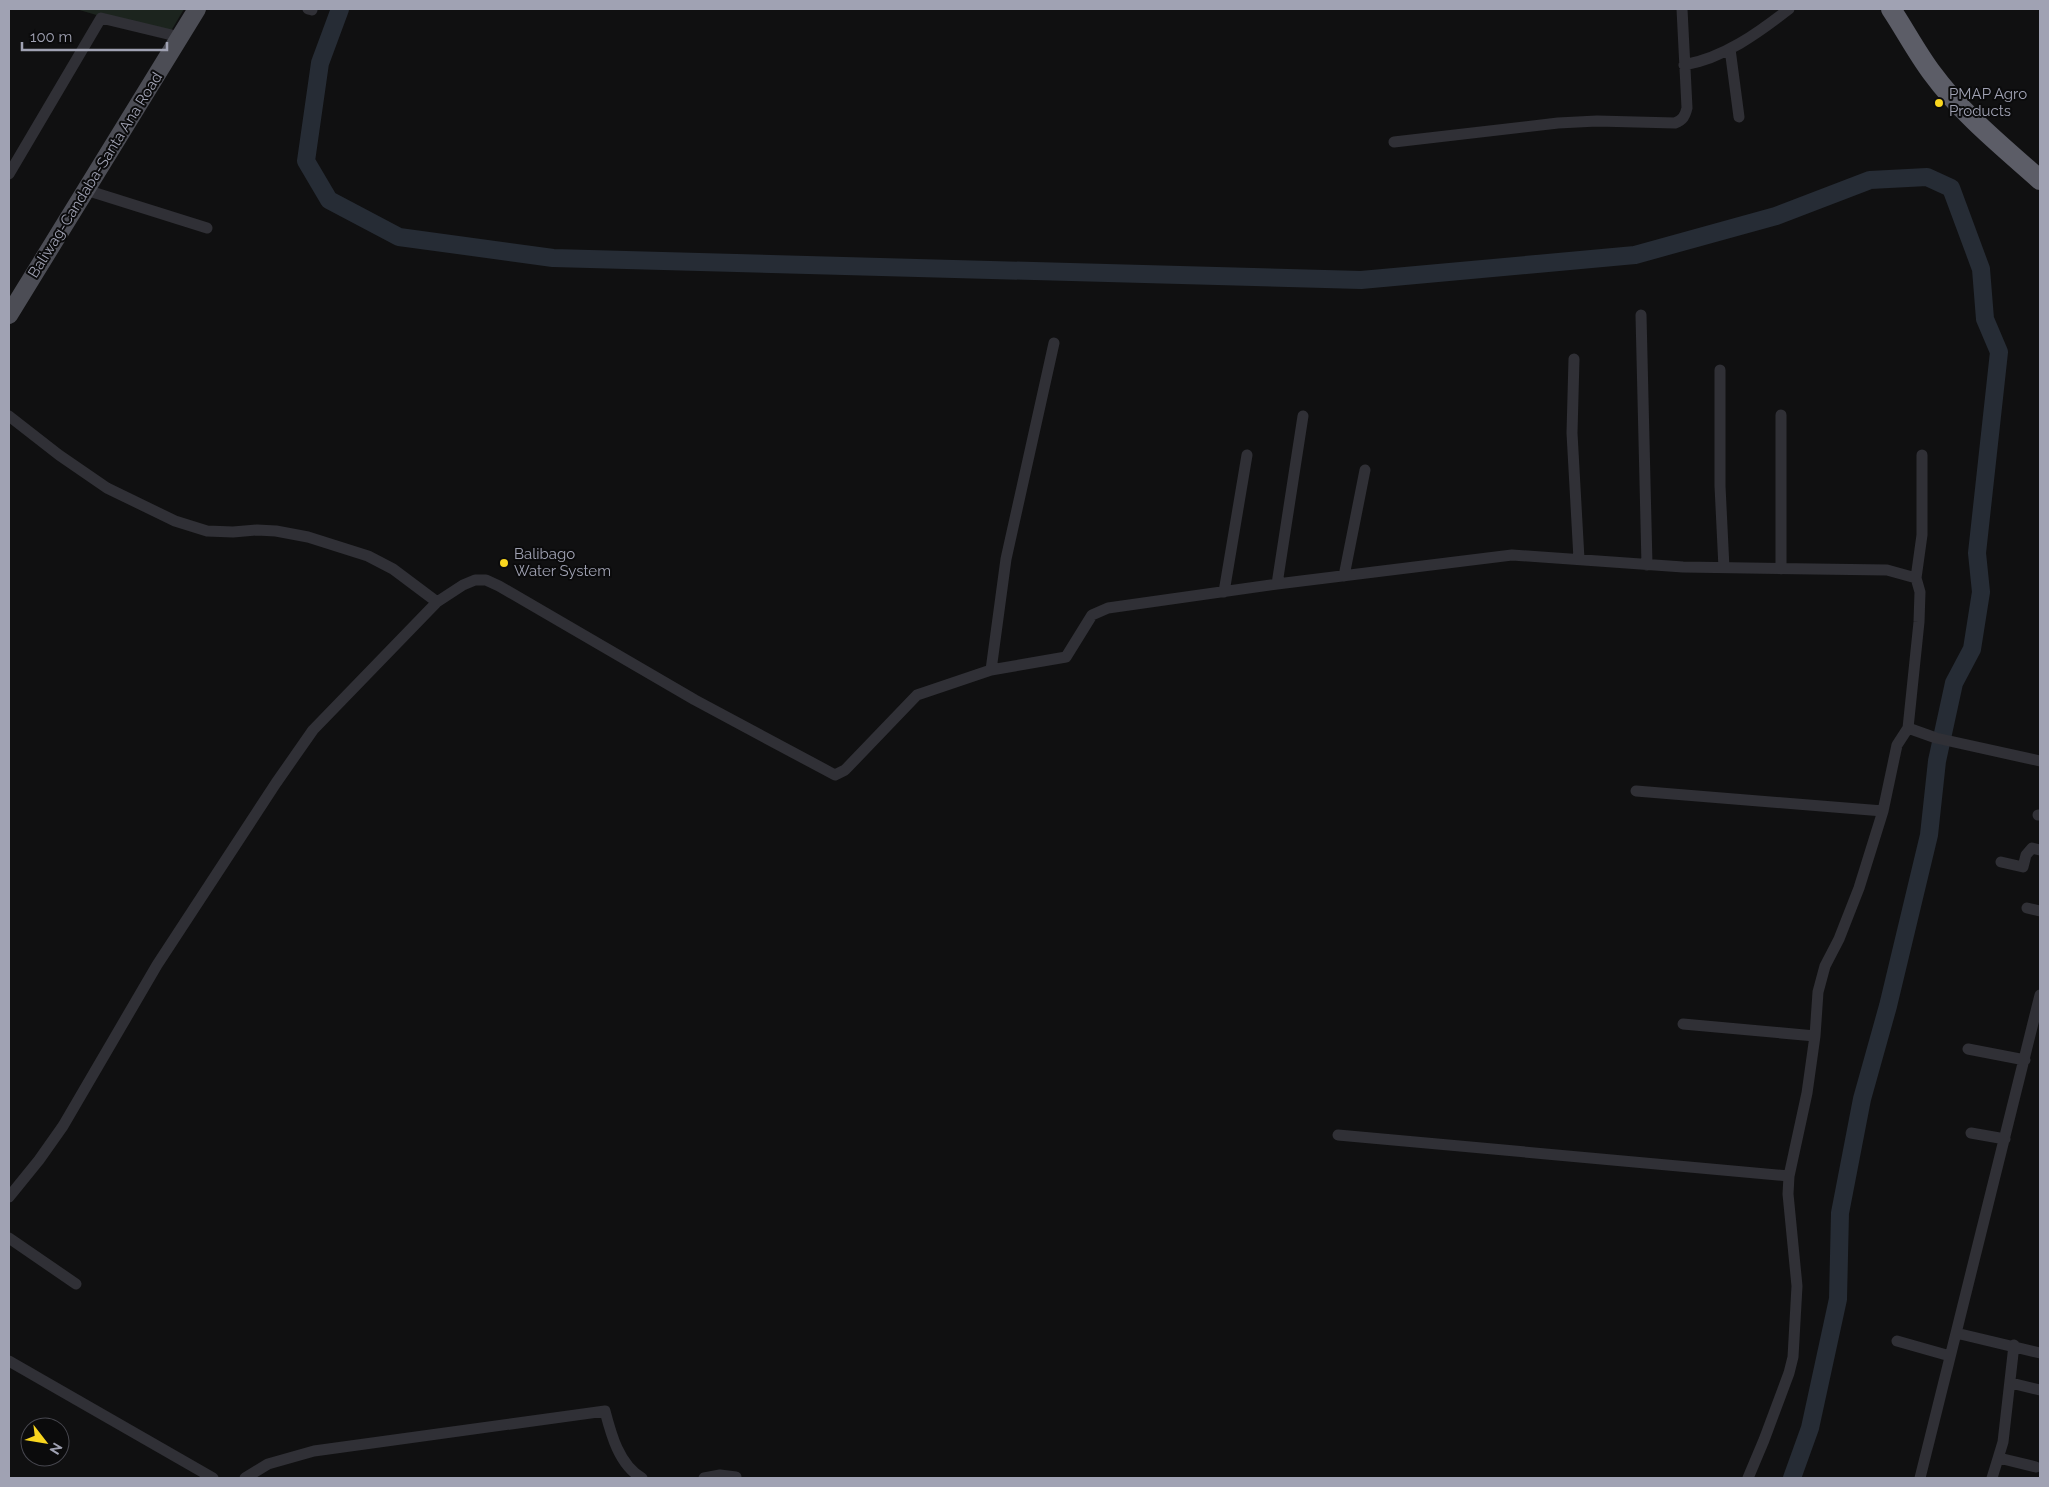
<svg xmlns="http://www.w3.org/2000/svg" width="2049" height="1487" viewBox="0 0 2049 1487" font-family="Raleway,sans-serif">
<rect width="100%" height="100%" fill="#101011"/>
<!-- green -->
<path fill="#1c241e" d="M 76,9 L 184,9 L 168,36 Z"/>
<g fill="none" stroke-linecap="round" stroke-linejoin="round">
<!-- river -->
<path stroke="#262c35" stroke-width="18" d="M 340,9 L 320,63 L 306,161 L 329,200 L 399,237 L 553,258 L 1361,280 L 1635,255 L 1776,216 L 1870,180 L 1927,177 L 1951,188 L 1981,269 L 1985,319 L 1999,352 L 1977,553 L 1981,592 L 1972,649 L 1954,683 L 1937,761 L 1929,835 L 1888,1006 L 1862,1099 L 1840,1213 L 1838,1299 L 1810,1428 L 1792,1478"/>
<!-- street -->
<path stroke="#303036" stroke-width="11" d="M 308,9 L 312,10
M 1730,49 L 1739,117
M 1684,65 C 1724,58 1758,33 1789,9
M 1394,142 L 1558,123 L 1597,121 L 1675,123 C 1683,120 1685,116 1687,108 L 1682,9
M 9,174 L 101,18 L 180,37
M 86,190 L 207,228
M 1641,315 L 1647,565
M 1574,359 L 1572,433 L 1579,559
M 1720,370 L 1720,486 L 1724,568
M 9,416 L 59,455 L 107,488 L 175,521 L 207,531 L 233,532 L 257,530 L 276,531 L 308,537 L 368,556 L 393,569 L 437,602
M 1781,569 L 1781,415
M 1344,576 L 1365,470
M 1277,584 L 1303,416
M 1224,592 L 1247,455
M 991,670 L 1006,559 L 1054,343
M 1908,728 L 1936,738 L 2040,761
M 1636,791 L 1883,811
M 2038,815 L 2040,815
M 2001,862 L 2023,867 L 2026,855 L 2032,848 L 2040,850
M 2027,908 L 2040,911
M 1683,1024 L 1815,1036
M 1968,1049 L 2025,1060
M 1971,1133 L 2005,1139
M 1338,1135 L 1789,1176
M 9,1197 L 39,1160 L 63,1126 L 157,965 L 276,783 L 313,730 L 437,602 L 463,585 L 475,580 L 486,580 L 499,586 L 695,700 L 835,775 L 845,770 L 917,695 L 991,670 L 1066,657 L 1092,615 L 1108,608 L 1277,584 L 1512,555 L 1683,567 L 1887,570 L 1916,578
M 9,1238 L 76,1284
M 1956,1333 L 2040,1353
M 1897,1341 L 1950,1356
M 9,1361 L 213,1478
M 2011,1383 L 2040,1390
M 1999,1458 L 2036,1467
M 245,1478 L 268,1464 L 314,1451 L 605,1411 C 611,1434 619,1465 642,1478
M 704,1478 L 720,1475 L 736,1477
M 1748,1478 L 1764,1440 L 1789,1373 L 1793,1357 L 1797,1286 L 1788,1194 L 1789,1176 L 1807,1093 L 1815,1036 L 1818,992 L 1825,966 L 1839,939 L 1859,888 L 1883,811 L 1897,745 L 1908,728 L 1919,622 L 1920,592 L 1916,578 L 1922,535 L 1922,455
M 1920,1478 L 2040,995
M 1992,1478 L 2003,1442 L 2014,1345"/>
<!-- primary -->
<path stroke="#4c4d55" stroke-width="18" d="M 9,315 L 197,9"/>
<!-- highway -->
<path stroke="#5c5d67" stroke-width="20" d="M 1891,9 C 1905,30 1917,53 1932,73 C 1962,114 2003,147 2040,180"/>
</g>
<!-- markers -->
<g fill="#f9d61f" stroke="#0b0b0c" stroke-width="2">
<circle cx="1939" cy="103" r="5"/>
<circle cx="504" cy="563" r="5"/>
</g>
<g text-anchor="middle" stroke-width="4" stroke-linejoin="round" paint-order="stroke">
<!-- poi labels -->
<g font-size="15" fill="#a0a2b3" stroke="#0b0b0c" text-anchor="start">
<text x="1949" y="99">PMAP Agro<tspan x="1949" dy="17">Products</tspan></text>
<text x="514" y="559">Balibago<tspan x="514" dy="17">Water System</tspan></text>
</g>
<!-- street labels -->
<g font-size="15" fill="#a0a2b3" stroke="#0b0b0c">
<text transform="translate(95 175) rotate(-58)" y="5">Baliwag-Candaba-Santa Ana Road</text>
</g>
</g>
<!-- border -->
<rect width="2049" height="1487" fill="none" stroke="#a0a2b3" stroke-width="20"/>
<!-- north arrow -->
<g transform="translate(45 1442) rotate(121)"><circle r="24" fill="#0b0b0c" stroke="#47474f"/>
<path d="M0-4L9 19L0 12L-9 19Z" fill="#f9d61f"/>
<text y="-8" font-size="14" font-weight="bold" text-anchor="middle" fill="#a0a2b3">N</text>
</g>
<!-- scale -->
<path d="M22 42v8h145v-8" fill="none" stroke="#a0a2b3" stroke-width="2.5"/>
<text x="30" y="42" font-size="15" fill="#a0a2b3" stroke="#0b0b0c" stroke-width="4" paint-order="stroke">100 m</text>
</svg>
